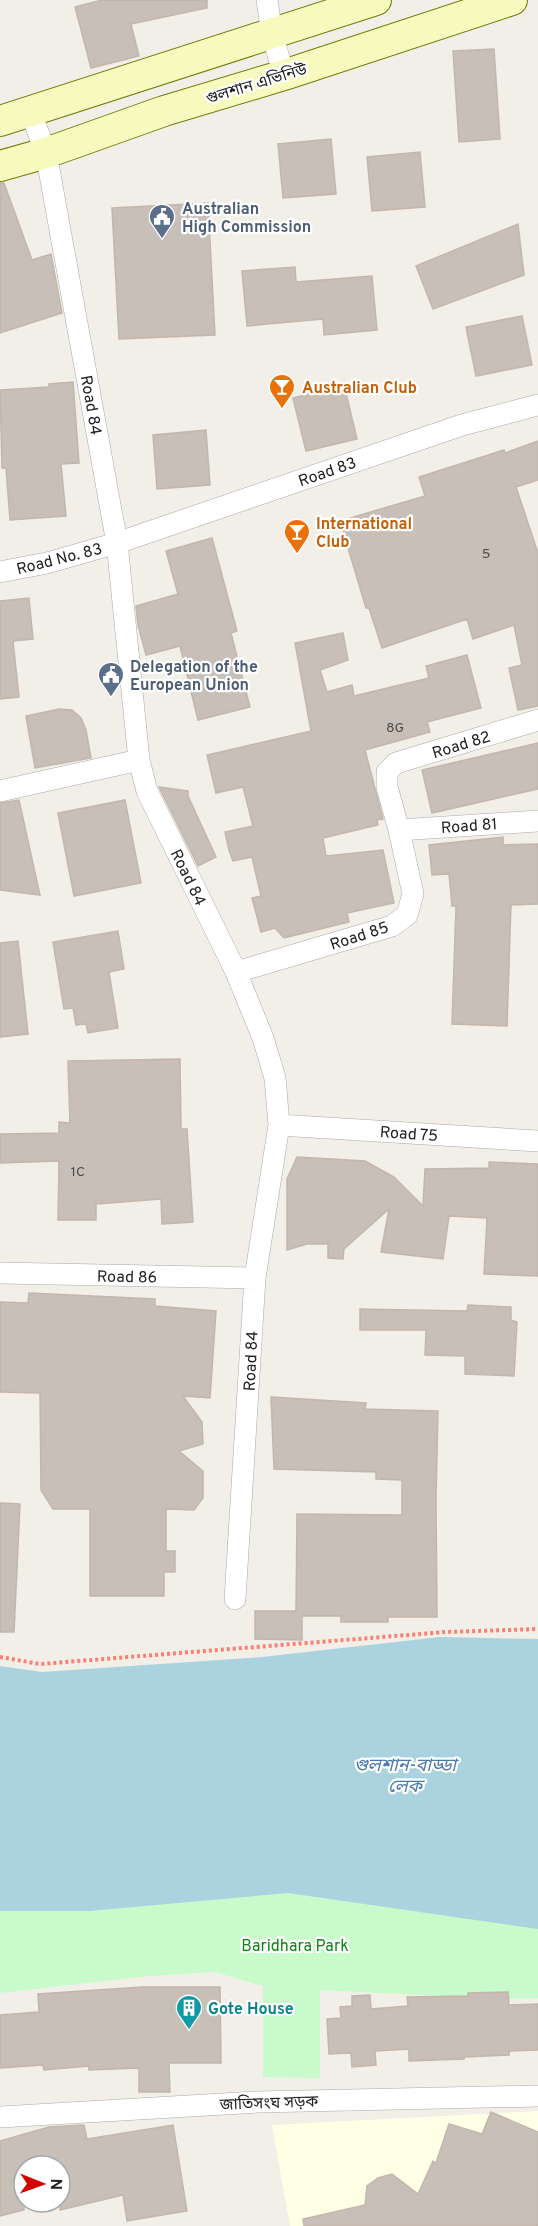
<svg xmlns="http://www.w3.org/2000/svg" width="538" height="2226" viewBox="0 0 538 2226" font-family="Overpass,'Noto Sans Bengali',sans-serif">
<rect width="100%" height="100%" fill="#f2efe9"/>
<!-- education -->
<path fill="#ffffe5" d="M 538,2111 L 538,2226 L 290,2226 L 272,2125 Z"/>
<!-- park -->
<path fill="#c8facc" d="M 281,1890 L 419,1912 L 442,1913 L 538,1926 L 538,1998 L 501,1999 L 320,1990 L 320,2078 L 263,2077 L 263,1986 L 215,1972 L 150,1976 L 0,1993 L 0,1907 Z"/>
<!-- water -->
<path fill="#aad3df" d="M 440,1637 L 538,1639 L 538,1929 L 288,1893 L 89,1911 L 0,1911 L 0,1666 L 42,1672 L 262,1657 Z"/>
<!-- building -->
<path fill="#c7bfb8" stroke="#c4b6ab" stroke-width="1.5" d="M 102,0 L 207,0 L 207,8 L 131,24 L 139,56 L 91,68 L 75,7 Z
M 494,49 L 500,139 L 459,142 L 453,51 Z
M 331,139 L 336,194 L 283,198 L 278,144 Z
M 420,152 L 425,207 L 372,211 L 367,157 Z
M 0,183 L 4,183 L 32,260 L 51,254 L 62,313 L 0,333 Z
M 208,203 L 215,335 L 119,339 L 112,208 Z
M 518,224 L 524,275 L 433,309 L 416,266 Z
M 295,267 L 296,282 L 372,276 L 377,330 L 324,335 L 323,319 L 247,326 L 242,271 Z
M 522,316 L 532,365 L 476,376 L 466,327 Z
M 73,382 L 79,463 L 61,464 L 66,516 L 10,520 L 6,468 L 2,468 L 0,390 L 49,387 L 49,384 Z
M 344,385 L 357,439 L 306,451 L 293,398 Z
M 206,430 L 210,485 L 157,489 L 153,435 Z
M 538,441 L 538,480 L 516,487 L 538,553 L 538,706 L 518,710 L 509,668 L 522,665 L 514,625 L 473,639 L 467,619 L 382,648 L 369,608 L 366,608 L 340,521 L 425,496 L 419,477 L 504,450 L 505,453 Z
M 212,538 L 237,631 L 231,633 L 250,707 L 198,720 L 180,646 L 146,655 L 138,625 L 136,606 L 178,594 L 166,551 Z
M 29,598 L 33,639 L 13,641 L 19,697 L 0,699 L 0,601 Z
M 343,633 L 348,660 L 320,670 L 327,692 L 352,685 L 354,696 L 429,678 L 426,666 L 467,655 L 481,708 L 427,722 L 430,732 L 365,750 L 383,819 L 377,820 L 378,825 L 323,838 L 326,856 L 383,850 L 394,903 L 347,913 L 349,922 L 284,938 L 275,928 L 261,932 L 252,898 L 261,896 L 252,857 L 233,861 L 229,850 L 225,832 L 253,826 L 243,787 L 216,793 L 207,755 L 311,731 L 295,643 Z
M 59,709 L 72,710 L 81,718 L 86,730 L 91,758 L 35,768 L 26,716 Z
M 538,743 L 538,789 L 432,813 L 422,770 Z
M 159,787 L 188,791 L 188,796 L 216,857 L 198,866 Z
M 19,800 L 40,895 L 0,890 L 0,803 Z
M 125,800 L 141,883 L 74,896 L 58,813 Z
M 503,837 L 503,845 L 538,844 L 538,904 L 511,905 L 507,1026 L 452,1024 L 456,906 L 452,906 L 449,874 L 432,875 L 429,845 Z
M 118,931 L 124,969 L 109,972 L 118,1028 L 88,1033 L 86,1024 L 76,1025 L 73,1008 L 64,1009 L 53,942 Z
M 18,941 L 28,1034 L 0,1037 L 0,943 Z
M 180,1059 L 181,1129 L 187,1129 L 193,1222 L 162,1224 L 161,1199 L 96,1204 L 96,1220 L 58,1220 L 59,1161 L 0,1163 L 0,1134 L 59,1133 L 59,1122 L 70,1123 L 68,1061 Z
M 297,1157 L 365,1161 L 394,1177 L 423,1206 L 425,1169 L 489,1168 L 489,1162 L 538,1164 L 538,1276 L 484,1274 L 487,1218 L 449,1216 L 443,1259 L 381,1252 L 389,1209 L 344,1249 L 343,1259 L 328,1258 L 328,1244 L 307,1244 L 287,1250 L 287,1179 Z
M 29,1293 L 155,1299 L 155,1306 L 216,1311 L 210,1398 L 183,1396 L 202,1422 L 203,1444 L 179,1451 L 203,1471 L 203,1498 L 194,1510 L 166,1509 L 166,1551 L 175,1551 L 175,1572 L 164,1572 L 164,1596 L 90,1596 L 90,1509 L 53,1509 L 41,1490 L 40,1393 L 0,1392 L 0,1302 L 28,1303 Z
M 468,1305 L 511,1307 L 511,1320 L 517,1322 L 514,1376 L 465,1374 L 465,1356 L 425,1355 L 426,1330 L 360,1330 L 360,1309 L 467,1311 Z
M 271,1397 L 366,1403 L 365,1409 L 438,1411 L 436,1497 L 437,1617 L 388,1617 L 388,1622 L 341,1622 L 341,1616 L 302,1616 L 302,1640 L 255,1639 L 255,1611 L 296,1611 L 297,1514 L 402,1515 L 402,1480 L 376,1479 L 376,1472 L 274,1469 Z
M 0,1503 L 20,1504 L 14,1632 L 0,1632 Z
M 142,1987 L 220,1987 L 221,2063 L 169,2063 L 170,2092 L 139,2092 L 139,2068 L 89,2070 L 89,2066 L 44,2070 L 43,2065 L 0,2068 L 0,2015 L 39,2012 L 38,1994 Z
M 508,1992 L 509,2005 L 538,2004 L 538,2050 L 509,2051 L 509,2055 L 464,2057 L 464,2059 L 409,2061 L 409,2049 L 375,2051 L 376,2065 L 352,2067 L 351,2053 L 329,2054 L 327,2019 L 341,2018 L 340,2007 L 352,2006 L 352,1996 L 370,1995 L 371,2009 L 408,2006 L 407,1997 L 468,1996 L 468,1993 Z
M 491,2112 L 538,2132 L 538,2226 L 304,2226 L 303,2219 L 365,2205 L 367,2186 L 378,2178 L 392,2174 L 418,2194 L 433,2161 L 436,2163 L 449,2124 L 482,2134 Z
M 84,2125 L 87,2139 L 173,2125 L 187,2211 L 127,2221 L 123,2195 L 60,2210 L 60,2166 L 24,2166 L 24,2210 L 0,2216 L 0,2141 L 49,2127 Z"/>
<g fill="none" stroke-linecap="round" stroke-linejoin="round">
<defs>
<path id="street" d="M 267,0 L 272,34 L 284,75
M 30,111 L 46,153 L 117,543 L 139,760 L 147,791 L 236,972 L 263,1038 L 275,1078 L 279,1125 L 255,1278 L 235,1599
M 0,572 L 47,563 L 117,543 L 462,425 L 538,405
M 0,791 L 139,760
M 399,830 L 538,821
M 236,972 L 392,926 L 407,915 L 413,894 L 399,830 L 387,787 L 387,772 L 396,763 L 538,720
M 279,1125 L 538,1141
M 0,1273 L 255,1278
M 0,2117 L 258,2102 L 538,2096"/>
<path id="secondary" d="M 0,121 L 376,0
M 0,166 L 46,153 L 164,111 L 284,75 L 512,0"/>
</defs>
<!-- street casing -->
<use href="#street" stroke="#a9a9a9" stroke-width="22"/>
<!-- secondary casing -->
<use href="#secondary" stroke="#707d05" stroke-width="32"/>
<!-- path -->
<path stroke="#fa8072" stroke-width="4" stroke-dasharray="3 3" stroke-linecap="butt" d="M 0,1657 L 40,1664 L 446,1632 L 538,1629"/>
<!-- street -->
<use href="#street" stroke="#fff" stroke-width="21"/>
<!-- secondary -->
<use href="#secondary" stroke="#f7fabf" stroke-width="30"/>
</g>
<!-- icons -->
<defs>
<symbol id="civic-pin" viewBox="-11 -11 22 30"><path d="M0 17L-7.5 6A9.5 9.5 0 1 1 7.5 6Z" fill="#5c6f8a" stroke="#fff"/><path d="M-.6-6.5H3V-4.5H.6V-3L4-1V1h2V6H-6V1h2V-1L-.6-3ZM-1.2 2.5V6h2.4V2.5Z" fill="#fff"/></symbol>
<symbol id="bar-pin" viewBox="-11 -11 22 30"><path d="M0 17L-7.5 6A9.5 9.5 0 1 1 7.5 6Z" fill="#e8710a" stroke="#fff"/><path d="M-6-5H6L.8 .8V4.5H3.5V6h-7V4.5H-.8V.8Z" fill="#fff"/></symbol>
<symbol id="building-pin" viewBox="-11 -11 22 30"><path d="M0 17L-7.5 6A9.5 9.5 0 1 1 7.5 6Z" fill="#0f9aa8" stroke="#fff"/><path d="M-4-6H4V6H1V3H-1V6H-4ZM-2.5-4.3h1.7v1.8h-1.7ZM.8-4.3h1.7v1.8H.8ZM-2.5-1h1.7V.8h-1.7ZM.8-1h1.7V.8H.8Z" fill="#fff"/></symbol>
</defs>
<g fill-rule="evenodd">
<use href="#civic-pin" x="147" y="202" width="30" height="40"/>
<use href="#bar-pin" x="267" y="372" width="30" height="40"/>
<use href="#bar-pin" x="282" y="517" width="30" height="40"/>
<use href="#civic-pin" x="96" y="660" width="30" height="40"/>
<use href="#building-pin" x="174" y="1993" width="30" height="40"/>
</g>
<g text-anchor="middle" stroke-width="4.5" stroke-linejoin="round" paint-order="stroke">
<!-- number labels -->
<g font-size="14" fill="#4b4948">
<text x="486" y="558">5</text>
<text x="395" y="732">8G</text>
<text x="78" y="1176">1C</text>
</g>
<!-- street labels -->
<g font-size="16" fill="#222" stroke="#fff">
<text transform="translate(256 83) rotate(-17)" y="6">গুলশান এভিনিউ</text>
<text transform="translate(92 405) rotate(80)" y="6">Road 84</text>
<text transform="translate(327 471) rotate(-19)" y="6">Road 83</text>
<text transform="translate(59 558) rotate(-14)" y="6">Road No. 83</text>
<text transform="translate(461 744) rotate(-17)" y="6">Road 82</text>
<text transform="translate(469 825) rotate(-4)" y="6">Road 81</text>
<text transform="translate(189 877) rotate(64)" y="6">Road 84</text>
<text transform="translate(359 935) rotate(-18)" y="6">Road 85</text>
<text transform="translate(409 1133) rotate(4)" y="6">Road 75</text>
<text transform="translate(127 1276) rotate(1)" y="6">Road 86</text>
<text transform="translate(250 1361) rotate(-87)" y="6">Road 84</text>
<text transform="translate(269 2102) rotate(-2)" y="6">জাতিসংঘ সড়ক</text>
</g>
<!-- service labels -->
<g font-size="16" font-weight="bold" fill="#4e5e75" stroke="#fff" text-anchor="start">
<text x="182" y="214">Australian<tspan x="182" dy="18">High Commission</tspan></text>
<text x="130" y="672">Delegation of the<tspan x="130" dy="18">European Union</tspan></text>
</g>
<!-- food labels -->
<g font-size="16" font-weight="bold" fill="#c56008" stroke="#fff" text-anchor="start">
<text x="302" y="393">Australian Club</text>
<text x="316" y="529">International<tspan x="316" dy="18">Club</tspan></text>
</g>
<!-- park labels -->
<g font-size="16" fill="#0c8416" stroke="#fff">
<text x="295" y="1951">Baridhara Park</text>
</g>
<!-- culture labels -->
<g font-size="16" font-weight="bold" fill="#0d838f" stroke="#fff" text-anchor="start">
<text x="208" y="2014">Gote House</text>
</g>
<!-- water labels -->
<g font-size="18" font-style="italic" fill="#4a7aab" stroke="#fff">
<text x="405" y="1771">গুলশান-বাড্ডা<tspan x="405" dy="21">লেক</tspan></text>
</g>
</g>
<!-- north arrow -->
<g transform="translate(42 2184) rotate(91)"><circle r="28" fill="#ffffff" stroke="#a7a7a7" stroke-width="1.5"/>
<path d="M0-4.5L10 22L0 15L-10 22Z" fill="#d40000"/>
<text y="-9" font-size="16" font-weight="bold" text-anchor="middle" fill="#222222">N</text>
</g>
</svg>
